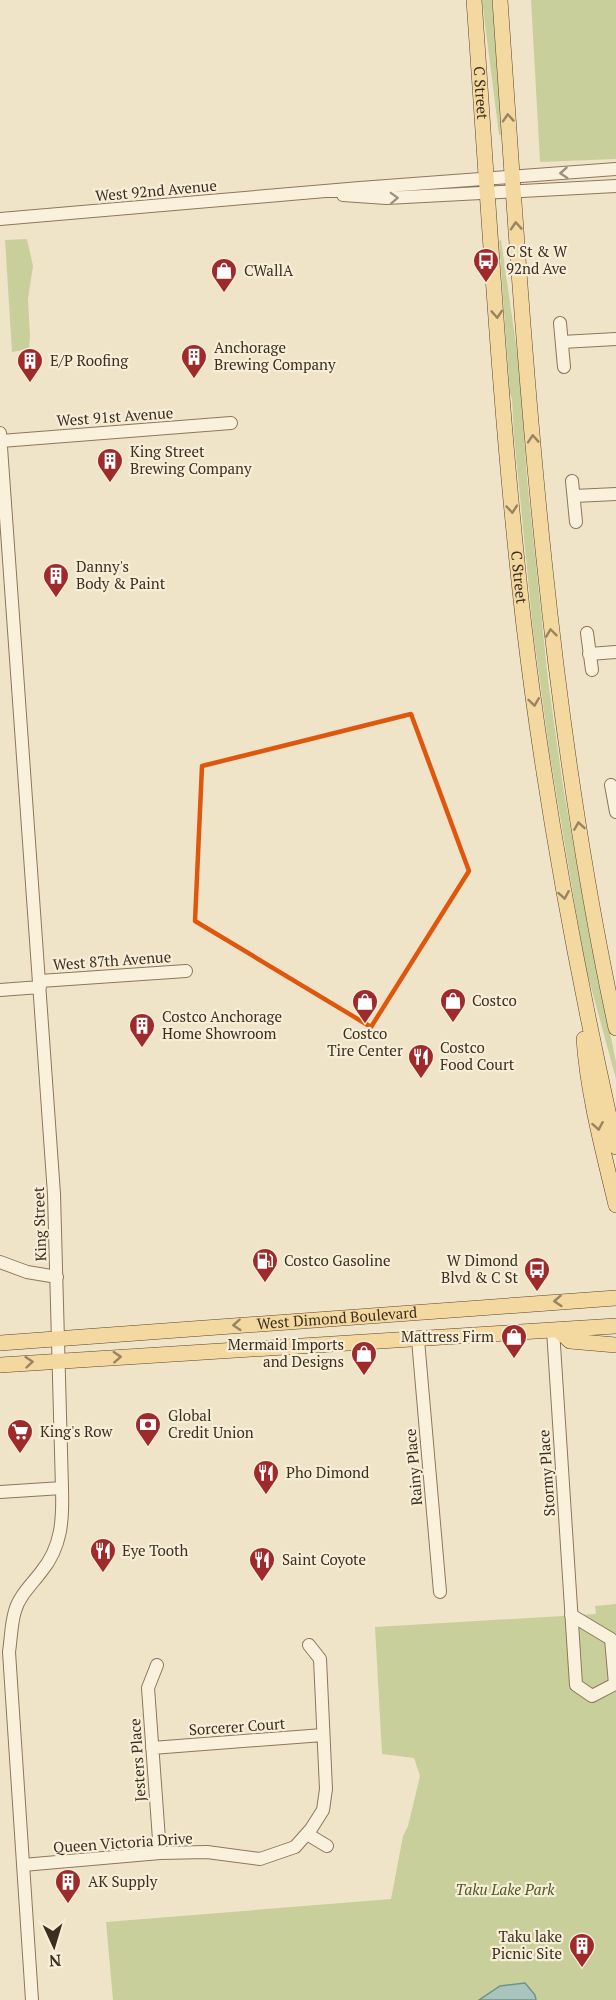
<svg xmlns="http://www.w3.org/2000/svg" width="616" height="2000" viewBox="0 0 616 2000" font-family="'PT Serif',serif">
<rect width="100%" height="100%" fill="#f0e4c8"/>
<!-- green -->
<path fill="#c9cf9b" d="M 482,0 L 492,0 L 503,134 L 499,135 Z
M 531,0 L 616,0 L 616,159 L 540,162 Z
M 27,239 L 33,266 L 28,299 L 30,336 L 29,349 L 12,352 L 5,240 Z
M 501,240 L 519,365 L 527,478 L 548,680 L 563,786 L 592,950 L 594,953 L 616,1062 L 616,1079 L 585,965 L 550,756 L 533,630 L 514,436 L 512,399 L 510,394 L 499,241 Z
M 616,1604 L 616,2000 L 113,2000 L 106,1922 L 391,1899 L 403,1836 L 408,1826 L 420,1776 L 414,1758 L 382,1754 L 375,1627 L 596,1614 L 595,1606 Z"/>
<!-- water -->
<path fill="#a9c4bc" stroke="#6f938a" stroke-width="1.5" d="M 525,1983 L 535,1995 L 536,2000 L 479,2000 L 500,1986 Z"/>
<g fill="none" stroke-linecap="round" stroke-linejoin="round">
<defs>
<path id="minor" d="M 343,195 L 386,198 L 616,186
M 0,219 L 360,188 L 616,169
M 560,323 L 564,367
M 562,342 L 616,339
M 0,433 L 54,1194 L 62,1488 C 63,1519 62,1547 41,1572 C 32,1584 19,1596 15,1611 C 11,1624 11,1639 9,1652 L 32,2000
M 1,441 L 231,423
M 572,481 L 576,522
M 574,496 L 616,494
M 587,633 L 592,670
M 589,654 L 616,652
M 611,785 L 616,812
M 40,981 L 186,971
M 0,990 L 40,987
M 0,1262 L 27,1272 L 57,1277
M 553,1330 L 576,1685 L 592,1696 L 615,1684 L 611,1639 L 571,1615
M 418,1340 L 440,1592
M 0,1492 L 62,1488
M 157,1665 L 148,1688 L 160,1853
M 152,1748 L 323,1735
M 307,1834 L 327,1846
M 23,1865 L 160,1853 L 207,1852 L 260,1859 L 295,1847 L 311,1829 L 323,1810 L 326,1789 L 320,1659 L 309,1645"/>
<g id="major">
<path id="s1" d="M 474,0 C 489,209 500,418 524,626 C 545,802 577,975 616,1147"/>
<path d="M 500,0 C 524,344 543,690 616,1028"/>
<path d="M 584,1039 C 588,1095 603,1150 616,1205"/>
<path d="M 558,1330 L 570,1341 L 616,1345"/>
<path id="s2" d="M 0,1343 L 616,1298"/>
<path d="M 0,1365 L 616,1326"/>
</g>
</defs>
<!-- minor casing -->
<use href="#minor" stroke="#8d765c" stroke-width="14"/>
<!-- major casing -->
<use href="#major" stroke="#5b4430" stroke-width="16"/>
<!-- minor -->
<use href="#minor" stroke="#faf1dc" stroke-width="12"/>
<!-- major -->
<use href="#major" stroke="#f3d9a0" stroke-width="15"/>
</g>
<!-- one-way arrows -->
<defs><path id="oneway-chevron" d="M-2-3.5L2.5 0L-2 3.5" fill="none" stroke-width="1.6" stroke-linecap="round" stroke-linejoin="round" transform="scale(1.5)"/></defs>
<g stroke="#988460">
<use href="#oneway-chevron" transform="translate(508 118) rotate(-94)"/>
<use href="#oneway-chevron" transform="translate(516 226) rotate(-94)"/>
<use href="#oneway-chevron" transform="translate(497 314) rotate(86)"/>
<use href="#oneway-chevron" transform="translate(533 439) rotate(-94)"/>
<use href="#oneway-chevron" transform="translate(512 509) rotate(85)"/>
<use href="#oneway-chevron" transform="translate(551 633) rotate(-97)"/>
<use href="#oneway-chevron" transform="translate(534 702) rotate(82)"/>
<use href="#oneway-chevron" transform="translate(579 826) rotate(-99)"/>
<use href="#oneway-chevron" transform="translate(564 895) rotate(80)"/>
<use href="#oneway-chevron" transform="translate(598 1126) rotate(80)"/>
<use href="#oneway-chevron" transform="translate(558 1301) rotate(176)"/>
<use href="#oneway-chevron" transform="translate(237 1325) rotate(176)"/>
<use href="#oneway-chevron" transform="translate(117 1357) rotate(-3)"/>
<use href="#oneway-chevron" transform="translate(29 1362) rotate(-5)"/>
</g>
<g stroke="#9c907e">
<use href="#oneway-chevron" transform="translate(564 173) rotate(176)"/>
<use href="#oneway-chevron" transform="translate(394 198) rotate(-2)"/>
</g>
<!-- marked area -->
<path fill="none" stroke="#df570d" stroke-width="4.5" stroke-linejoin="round" d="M 411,714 L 469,871 L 371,1027 L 195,921 L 202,766 Z"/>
<!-- icons -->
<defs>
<symbol id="bus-pin" viewBox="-11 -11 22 30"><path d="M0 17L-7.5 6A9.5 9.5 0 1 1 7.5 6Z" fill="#9e2a2b" stroke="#f7eed8"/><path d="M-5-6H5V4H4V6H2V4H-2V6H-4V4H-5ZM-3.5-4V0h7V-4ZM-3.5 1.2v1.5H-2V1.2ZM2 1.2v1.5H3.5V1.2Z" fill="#fff"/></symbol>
<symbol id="shop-pin" viewBox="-11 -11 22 30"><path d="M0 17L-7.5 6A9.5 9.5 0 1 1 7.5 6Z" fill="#9e2a2b" stroke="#f7eed8"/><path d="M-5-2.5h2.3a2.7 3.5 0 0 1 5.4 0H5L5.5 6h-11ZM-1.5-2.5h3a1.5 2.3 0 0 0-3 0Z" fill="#fff"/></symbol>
<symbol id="building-pin" viewBox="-11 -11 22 30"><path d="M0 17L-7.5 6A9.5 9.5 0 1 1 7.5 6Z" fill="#9e2a2b" stroke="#f7eed8"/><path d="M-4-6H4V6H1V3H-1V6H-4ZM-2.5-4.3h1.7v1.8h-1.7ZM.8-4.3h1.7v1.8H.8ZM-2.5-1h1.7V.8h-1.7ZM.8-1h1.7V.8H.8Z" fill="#fff"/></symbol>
<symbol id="restaurant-pin" viewBox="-11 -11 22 30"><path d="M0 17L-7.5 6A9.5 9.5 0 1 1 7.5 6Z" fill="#9e2a2b" stroke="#f7eed8"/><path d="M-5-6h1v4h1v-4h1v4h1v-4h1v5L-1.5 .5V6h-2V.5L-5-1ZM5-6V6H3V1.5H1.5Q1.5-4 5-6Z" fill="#fff"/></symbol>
<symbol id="fuel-pin" viewBox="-11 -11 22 30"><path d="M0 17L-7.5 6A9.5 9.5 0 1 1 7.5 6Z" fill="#9e2a2b" stroke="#f7eed8"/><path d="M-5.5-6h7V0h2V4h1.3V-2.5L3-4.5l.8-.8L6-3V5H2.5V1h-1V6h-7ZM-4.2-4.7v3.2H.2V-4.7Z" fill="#fff"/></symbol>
<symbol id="bank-pin" viewBox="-11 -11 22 30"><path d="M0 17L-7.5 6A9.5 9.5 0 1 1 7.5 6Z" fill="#9e2a2b" stroke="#f7eed8"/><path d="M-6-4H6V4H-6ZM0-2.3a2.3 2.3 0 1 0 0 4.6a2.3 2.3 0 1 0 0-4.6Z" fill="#fff"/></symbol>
<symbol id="supermarket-pin" viewBox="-11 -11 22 30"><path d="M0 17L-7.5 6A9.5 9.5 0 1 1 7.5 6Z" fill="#9e2a2b" stroke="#f7eed8"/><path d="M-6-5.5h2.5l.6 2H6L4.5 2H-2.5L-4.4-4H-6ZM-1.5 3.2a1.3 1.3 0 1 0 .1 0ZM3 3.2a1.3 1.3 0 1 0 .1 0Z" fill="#fff"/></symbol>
</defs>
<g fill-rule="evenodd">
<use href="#bus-pin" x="471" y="246" width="30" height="40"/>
<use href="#shop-pin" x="209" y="256" width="30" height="40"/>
<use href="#building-pin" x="179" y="342" width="30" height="40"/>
<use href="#building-pin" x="15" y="346" width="30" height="40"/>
<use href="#building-pin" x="95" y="446" width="30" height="40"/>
<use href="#building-pin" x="41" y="561" width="30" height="40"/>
<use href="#shop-pin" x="438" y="986" width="30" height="40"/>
<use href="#shop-pin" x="350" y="987" width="30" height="40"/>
<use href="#building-pin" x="127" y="1011" width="30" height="40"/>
<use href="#restaurant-pin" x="406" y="1042" width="30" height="40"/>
<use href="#fuel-pin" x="250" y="1246" width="30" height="40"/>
<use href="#bus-pin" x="522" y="1255" width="30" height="40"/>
<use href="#shop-pin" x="499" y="1322" width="30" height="40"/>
<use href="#shop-pin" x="349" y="1339" width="30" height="40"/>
<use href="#bank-pin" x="133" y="1410" width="30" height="40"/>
<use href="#supermarket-pin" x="5" y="1417" width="30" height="40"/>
<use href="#restaurant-pin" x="251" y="1458" width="30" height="40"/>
<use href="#restaurant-pin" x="88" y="1536" width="30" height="40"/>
<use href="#restaurant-pin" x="247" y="1545" width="30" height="40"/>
<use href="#building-pin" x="53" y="1867" width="30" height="40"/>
<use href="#building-pin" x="567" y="1931" width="30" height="40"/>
</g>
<g text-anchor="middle" stroke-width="4.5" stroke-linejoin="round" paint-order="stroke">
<!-- street labels -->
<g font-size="15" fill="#3d2e20" stroke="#f7eed8">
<text dy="5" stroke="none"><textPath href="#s1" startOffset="93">C Street</textPath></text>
<text transform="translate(156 191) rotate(-5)" y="5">West 92nd Avenue</text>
<text transform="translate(115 417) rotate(-4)" y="5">West 91st Avenue</text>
<text dy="5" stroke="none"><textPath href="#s1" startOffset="579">C Street</textPath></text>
<text transform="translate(112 961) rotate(-4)" y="5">West 87th Avenue</text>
<text transform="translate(40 1224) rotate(-92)" y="5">King Street</text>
<text dy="5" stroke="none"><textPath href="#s2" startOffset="338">West Dimond Boulevard</textPath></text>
<text transform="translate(414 1467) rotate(-95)" y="5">Rainy Place</text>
<text transform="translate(547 1473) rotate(-94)" y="5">Stormy Place</text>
<text transform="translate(237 1727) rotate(-4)" y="5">Sorcerer Court</text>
<text transform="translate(138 1760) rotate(-94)" y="5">Jesters Place</text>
<text transform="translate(123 1843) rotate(-4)" y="5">Queen Victoria Drive</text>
</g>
<!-- poi labels -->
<g font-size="15" fill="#3d2e20" stroke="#f7eed8" text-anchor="start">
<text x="506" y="257">C St &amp; W<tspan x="506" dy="17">92nd Ave</tspan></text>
<text x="244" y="276">CWallA</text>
<text x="214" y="353">Anchorage<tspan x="214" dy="17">Brewing Company</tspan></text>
<text x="50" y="366">E/P Roofing</text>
<text x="130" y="457">King Street<tspan x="130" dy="17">Brewing Company</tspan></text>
<text x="76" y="572">Danny's<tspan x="76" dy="17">Body &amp; Paint</tspan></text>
<text x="472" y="1006">Costco</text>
<text x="162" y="1022">Costco Anchorage<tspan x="162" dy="17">Home Showroom</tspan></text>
<text x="365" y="1039" text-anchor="middle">Costco<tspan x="365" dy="17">Tire Center</tspan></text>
<text x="440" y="1053">Costco<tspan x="440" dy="17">Food Court</tspan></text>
<text x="284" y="1266">Costco Gasoline</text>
<text x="518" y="1266" text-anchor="end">W Dimond<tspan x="518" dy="17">Blvd &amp; C St</tspan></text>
<text x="494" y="1342" text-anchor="end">Mattress Firm</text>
<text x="344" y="1350" text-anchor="end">Mermaid Imports<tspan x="344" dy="17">and Designs</tspan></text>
<text x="168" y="1421">Global<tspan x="168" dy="17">Credit Union</tspan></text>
<text x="40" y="1437">King's Row</text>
<text x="286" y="1478">Pho Dimond</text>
<text x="122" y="1556">Eye Tooth</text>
<text x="282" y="1565">Saint Coyote</text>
<text x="88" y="1887">AK Supply</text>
<text x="562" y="1942" text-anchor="end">Taku lake<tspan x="562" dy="17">Picnic Site</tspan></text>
</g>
<!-- park labels -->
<g font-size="15" font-style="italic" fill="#4d5a26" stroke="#f7eed8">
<text x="505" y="1895">Taku Lake Park</text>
</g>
</g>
<!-- north arrow -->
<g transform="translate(54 1946) rotate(176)" stroke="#f7eed8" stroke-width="4.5" paint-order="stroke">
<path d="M0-4.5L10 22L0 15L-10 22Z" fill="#3d2e20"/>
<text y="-9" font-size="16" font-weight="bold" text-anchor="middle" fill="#3d2e20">N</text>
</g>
</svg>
